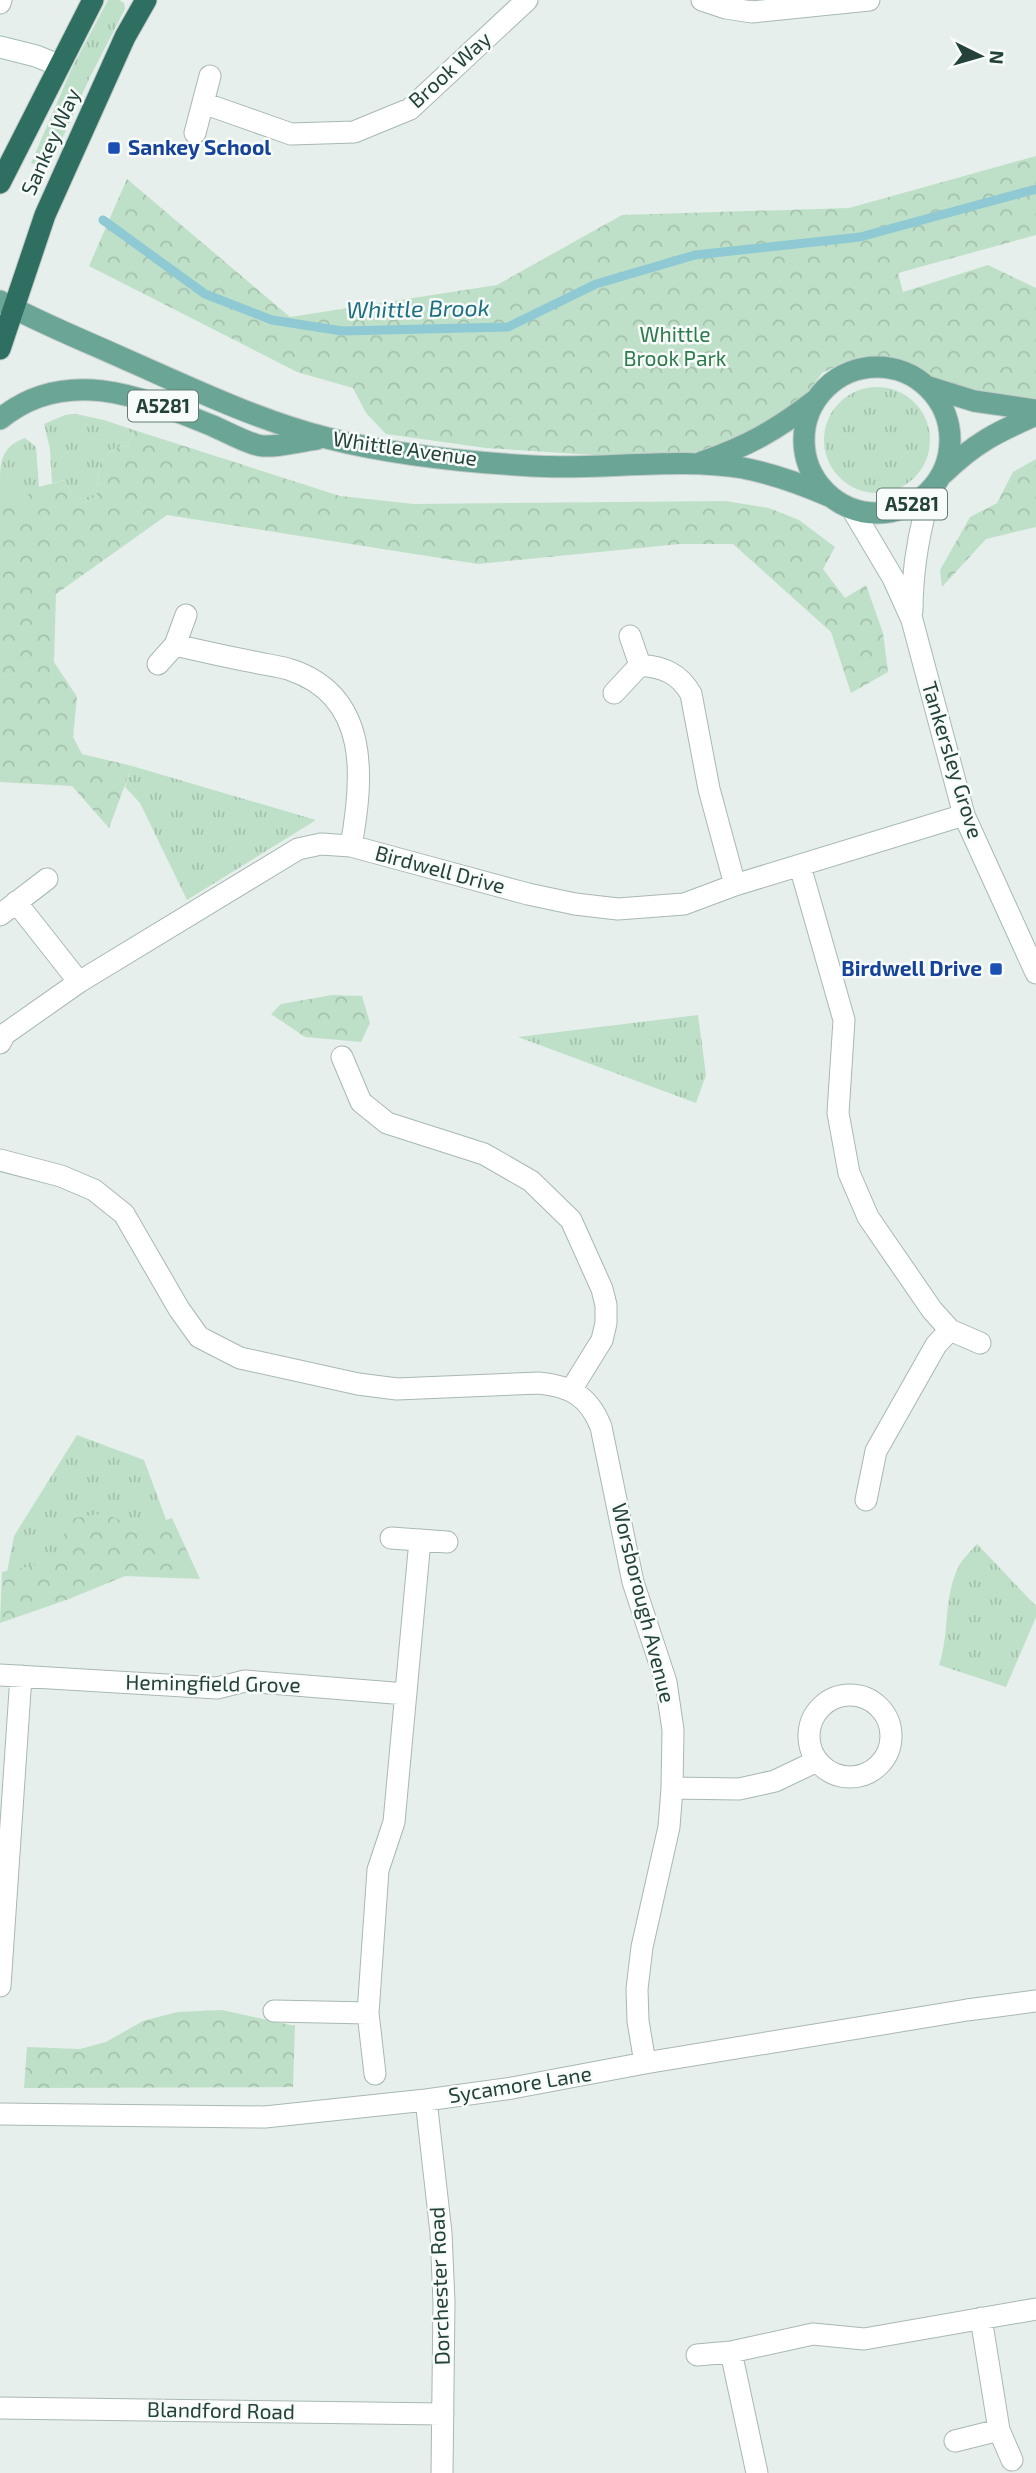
<svg xmlns="http://www.w3.org/2000/svg" width="1036" height="2473" viewBox="0 0 1036 2473" font-family="'Exo 2',sans-serif">
<defs>
<pattern id="grass-tufts" width="24" height="20" patternUnits="userSpaceOnUse" patternTransform="scale(1.75)"><rect width="24" height="20" fill="#bfe0c8"/><path d="M3 7l-1-3M5 7V3M7 7l1-3M15 17l-1-3M17 17v-4M19 17l1-3" fill="none" stroke="#a4c1ad"/></pattern>
<pattern id="forest-crowns" width="20" height="18" patternUnits="userSpaceOnUse" patternTransform="scale(1.75)"><rect width="20" height="18" fill="#bfe0c8"/><path d="M2 6a3 3 0 1 1 6 0M12 15a3 3 0 1 1 6 0" fill="none" stroke="#a4c1ad"/></pattern>
</defs>
<rect width="100%" height="100%" fill="#e6efeb"/>
<!-- grass -->
<path fill="url(#grass-tufts)" d="M 108,0 L 119,0 L 124,3 L 125,9 L 90,77 L 49,168 L 46,169 L 31,163 L 72,68 Z
M824 440a53 53 0 1 1 106 0a53 53 0 1 1-106 0Z
M 76,414 L 104,420 L 134,430 L 128,445 L 115,448 L 100,462 L 96,497 L 77,505 L 65,480 L 52,483 L 50,449 L 44,424 L 65,415 Z
M 25,438 L 36,447 L 39,487 L 21,501 L 9,488 L 0,488 C 0,463 0,447 25,438 Z
M 132,766 L 316,820 L 187,900 L 140,803 L 125,787 Z
M 698,1015 L 706,1075 L 696,1103 L 518,1037 Z
M 77,1435 L 144,1460 L 174,1541 L 6,1577 L 14,1536 Z
M 977,1544 L 1036,1606 L 1036,1617 L 1006,1687 L 939,1665 C 950,1633 943,1596 959,1566 C 963,1558 971,1551 977,1544 Z"/>
<!-- forest -->
<path fill="url(#forest-crowns)" d="M 1036,156 L 1036,235 L 898,273 L 903,292 L 988,265 L 1036,288 L 1036,400 L 952,387 L 908,367 L 880,360 L 847,361 L 822,373 L 804,397 L 782,419 L 697,458 L 640,458 L 486,448 L 386,434 L 366,413 L 353,388 L 297,372 L 89,266 L 127,179 L 290,317 L 497,285 L 622,215 L 849,208 Z
M 134,430 L 340,496 L 414,504 L 725,501 L 769,508 L 799,520 L 835,547 L 823,569 L 845,598 L 866,585 L 883,633 L 888,672 L 851,693 L 831,632 L 733,544 L 680,544 L 478,564 L 167,515 L 56,594 L 54,662 L 77,697 L 73,737 L 82,754 L 132,766 L 109,828 L 72,786 L 0,782 L 0,488 L 9,487 L 22,500 L 35,488 L 65,480 L 77,505 L 96,497 L 100,462 L 115,448 L 128,445 Z
M 1036,459 L 1036,527 L 986,539 L 942,587 L 940,570 L 970,517 L 997,503 L 1013,472 Z
M 332,995 L 362,996 L 370,1023 L 361,1042 L 305,1037 L 271,1014 L 281,1004 Z
M 104,1513 L 139,1529 L 172,1518 L 200,1579 L 125,1576 L 69,1599 L 0,1623 L 2,1572 L 55,1561 L 69,1519 Z
M 222,2010 L 295,2026 L 293,2087 L 24,2088 L 27,2047 L 80,2049 L 106,2042 L 143,2021 L 177,2012 Z"/>
<g fill="none" stroke-linecap="round" stroke-linejoin="round">
<!-- stream -->
<path stroke="#8ec9d4" stroke-width="9" d="M 103,220 L 205,294 L 272,320 L 342,331 L 508,327 L 596,284 L 695,255 L 860,237 L 1036,189"/>
<defs>
<path id="street" d="M 702,0 L 726,8 L 752,12 L 869,0
M 0,3 L 1,0
M 203,103 L 291,134 L 354,132 L 410,109 L 527,0
M 195,133 L 210,76
M 175,645 C 201,651 228,657 254,662 C 266,665 280,666 291,670 C 371,697 363,780 351,846
M 158,664 L 175,645 L 186,615
M 640,665 C 663,667 679,673 691,694 L 709,789 L 735,885
M 614,693 L 640,665 L 630,636
M 800,866 L 844,1020 L 838,1113 L 849,1173 L 868,1217 L 932,1310 L 950,1330
M 16,902 L 79,982
M 0,915 L 47,879
M 0,1043 L 5,1034 L 79,982 L 298,849 L 321,844 L 351,846 L 528,894 L 575,904 L 618,909 L 684,904 L 735,885 L 964,815
M 342,1057 L 361,1102 L 387,1123 L 484,1154 L 531,1181 L 571,1220 L 602,1289 L 606,1305 L 606,1323 L 602,1340 L 571,1390
M 0,1160 L 61,1176 L 94,1190 L 124,1214 L 179,1309 L 199,1337 L 240,1358 L 358,1384 L 397,1389 L 539,1383 C 570,1386 589,1396 601,1427 L 633,1582 L 666,1682 L 673,1730 L 672,1788 L 669,1827 L 642,1947 L 637,1989 L 638,2021 L 645,2063
M 866,1500 L 876,1451 L 936,1345 L 950,1330 L 980,1343
M 391,1538 L 447,1542
M 0,1675 L 217,1688 L 245,1681 L 406,1694
M809 1736a41 41 0 1 1 82 0a41 41 0 1 1-82 0Z
M 672,1788 L 739,1789 L 775,1781 L 817,1761
M 0,1986 L 21,1676
M 274,2011 L 368,2013
M 375,2074 L 368,2013 L 378,1870 L 394,1822 L 420,1540
M 426,2100 L 441,2233 L 444,2302 L 442,2473
M 0,2114 L 265,2117 L 426,2100 L 512,2088 L 645,2063 L 967,2010 L 1036,2001
M 981,2318 L 999,2430 L 1012,2460
M 731,2352 L 757,2473
M 697,2355 L 731,2352 L 813,2334 L 864,2339 L 1036,2309
M 0,2408 L 443,2414
M 955,2441 L 999,2430"/>
<path id="secondary" d="M 0,47 L 36,56 L 58,65
M 852,509 L 893,578 L 912,620 L 964,815 L 1036,973
M 912,611 C 912,569 919,530 931,490"/>
<path id="primary" d="M 0,301 C 40,323 83,340 125,359 C 191,388 257,420 327,438 C 393,455 464,462 532,466 C 600,470 677,457 743,468 C 773,474 801,484 829,496
M804 440a73 73 0 1 1 146 0a73 73 0 1 1-146 0Z
M 929,387 L 974,401 L 1036,410
M 0,419 C 67,364 144,398 213,426 C 227,432 250,445 263,446 C 280,447 300,441 317,439
M 702,462 C 748,446 776,430 814,401
M 944,473 C 975,443 997,432 1036,415"/>
<path id="highway" d="M 0,183 L 93,0
M 0,349 L 45,215 L 125,37 L 146,0"/>
</defs>
<!-- street casing -->
<use href="#street" stroke="#a8b8b2" stroke-width="23"/>
<!-- secondary casing -->
<use href="#secondary" stroke="#a4bbb3" stroke-width="23"/>
<!-- primary casing -->
<use href="#primary" stroke="#c2cac8" stroke-width="23"/>
<!-- highway casing -->
<use href="#highway" stroke="#c2cac8" stroke-width="23"/>
<!-- street -->
<use href="#street" stroke="#fff" stroke-width="21"/>
<!-- secondary -->
<use href="#secondary" stroke="#fff" stroke-width="21"/>
<!-- primary -->
<use href="#primary" stroke="#6aa596" stroke-width="21"/>
<!-- highway -->
<use href="#highway" stroke="#2f6f62" stroke-width="21"/>
</g>
<!-- markers -->
<g fill="#1a4fb4" stroke="#f7fbf9" stroke-width="2.5">
<rect x="107" y="141" width="14" height="14" rx="3.5"/>
<rect x="989" y="962" width="14" height="14" rx="3.5"/>
</g>
<g text-anchor="middle" stroke-width="5" stroke-linejoin="round" paint-order="stroke">
<!-- shield labels -->
<g fill="#f7fbf9" stroke="#637a73" stroke-width="2">
<rect x="128" y="390.5" width="70" height="31" rx="5"/>
<rect x="877" y="488.5" width="70" height="31" rx="5"/>
</g>
<g font-size="19" font-weight="bold" fill="#24423a">
<text x="163" y="413">A5281</text>
<text x="912" y="511">A5281</text>
</g>
<!-- street labels -->
<g font-size="21" fill="#24423a" stroke="#f7fbf9">
<text transform="translate(450 70) rotate(-42)" y="7">Brook Way</text>
<text transform="translate(51 142) rotate(-66)" y="7">Sankey Way</text>
<text transform="translate(405 449) rotate(8)" y="7">Whittle Avenue</text>
<text transform="translate(952 760) rotate(73)" y="7">Tankersley Grove</text>
<text transform="translate(440 870) rotate(15)" y="7">Birdwell Drive</text>
<text transform="translate(643 1603) rotate(76)" y="7">Worsborough Avenue</text>
<text transform="translate(213 1684) rotate(1)" y="7">Hemingfield Grove</text>
<text transform="translate(520 2085) rotate(-9)" y="7">Sycamore Lane</text>
<text transform="translate(440 2286) rotate(-92)" y="7">Dorchester Road</text>
<text transform="translate(221 2411) rotate(1)" y="7">Blandford Road</text>
</g>
<!-- transit labels -->
<g font-size="21" font-weight="bold" fill="#164399" stroke="#f7fbf9" text-anchor="start">
<text x="128" y="155">Sankey School</text>
<text x="982" y="976" text-anchor="end">Birdwell Drive</text>
</g>
<!-- park labels -->
<g font-size="21" fill="#2d7a4b" stroke="#f7fbf9">
<text x="675" y="342">Whittle<tspan x="675" dy="24">Brook Park</tspan></text>
</g>
<!-- water labels -->
<g font-size="23" font-style="italic" fill="#1c6f80" stroke="#f7fbf9">
<text transform="translate(418 309) rotate(-1)" y="8">Whittle Brook</text>
</g>
</g>
<!-- north arrow -->
<g transform="translate(980 56) rotate(95)" stroke="#f7fbf9" stroke-width="5" paint-order="stroke">
<path d="M0-5L12 26L0 18L-12 26Z" fill="#24423a"/>
<text y="-10" font-size="19" font-weight="bold" text-anchor="middle" fill="#24423a">N</text>
</g>
</svg>
